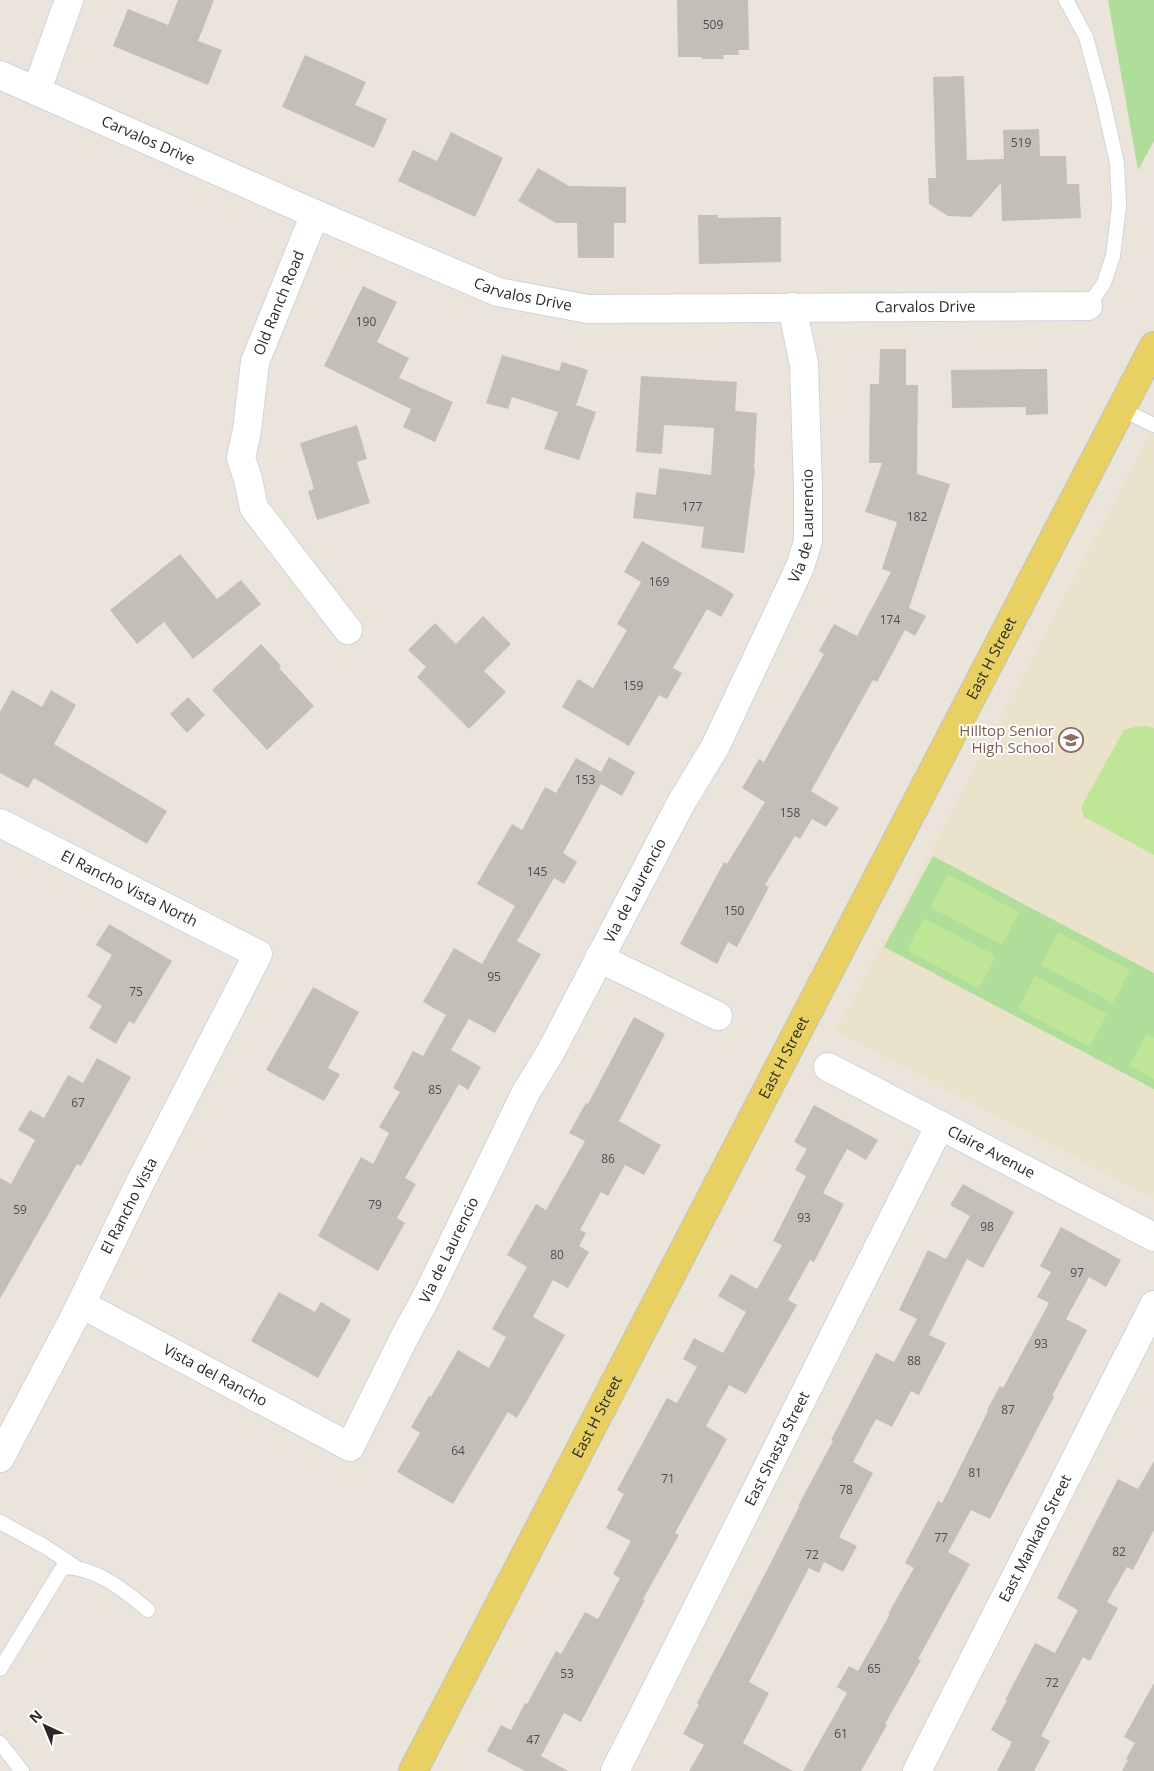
<svg xmlns="http://www.w3.org/2000/svg" width="1154" height="1771" viewBox="0 0 1154 1771" font-family="'Open Sans',sans-serif">
<rect width="100%" height="100%" fill="#eae4db"/>
<!-- education -->
<path fill="#ebe2cb" d="M 1154,426 L 1154,1199 L 836,1031 Z"/>
<!-- green -->
<path fill="#aede9a" d="M 1108,0 L 1154,0 L 1154,141 L 1138,170 Z
M 933,856 L 1154,973 L 1154,1089 L 884,947 Z"/>
<!-- pitch -->
<path fill="#bfe596" d="M 1147,726 L 1154,728 L 1154,855 L 1084,817 L 1081,807 L 1124,730 L 1135,727 Z
M 948,874 L 1019,912 L 1002,945 L 930,907 Z
M 924,918 L 996,956 L 979,989 L 907,950 Z
M 1058,932 L 1130,970 L 1113,1003 L 1041,965 Z
M 1035,976 L 1107,1014 L 1090,1047 L 1018,1009 Z
M 1147,1033 L 1154,1037 L 1154,1079 L 1129,1066 Z"/>
<!-- building -->
<path fill="#c3beb7" d="M 178,0 L 214,0 L 198,41 L 222,50 L 208,85 L 113,46 L 128,9 L 168,25 Z
M 677,0 L 748,0 L 749,50 L 738,50 L 739,55 L 723,55 L 724,59 L 702,59 L 701,57 L 678,57 Z
M 305,55 L 366,82 L 355,105 L 387,119 L 374,148 L 282,107 Z
M 964,76 L 967,160 L 1004,159 L 1003,130 L 1039,129 L 1040,156 L 1066,156 L 1067,184 L 1079,184 L 1081,218 L 1002,221 L 1001,183 L 971,217 L 948,216 L 929,204 L 928,178 L 936,178 L 933,77 Z
M 451,132 L 503,158 L 475,217 L 398,181 L 413,150 L 437,161 Z
M 538,168 L 569,186 L 626,187 L 626,223 L 614,223 L 614,258 L 578,258 L 577,223 L 556,223 L 518,201 Z
M 698,215 L 718,215 L 718,218 L 781,217 L 781,262 L 699,264 Z
M 363,286 L 397,302 L 377,342 L 409,358 L 399,378 L 453,402 L 435,442 L 403,427 L 411,409 L 324,366 Z
M 880,349 L 906,349 L 906,385 L 918,385 L 917,474 L 950,484 L 909,608 L 926,616 L 915,636 L 905,630 L 877,682 L 873,680 L 811,791 L 839,808 L 826,827 L 812,819 L 800,839 L 795,836 L 765,885 L 769,887 L 737,947 L 728,942 L 717,964 L 680,944 L 724,862 L 727,864 L 765,802 L 742,788 L 759,759 L 764,762 L 824,654 L 819,651 L 834,624 L 857,636 L 891,572 L 882,569 L 897,522 L 865,512 L 882,463 L 869,463 L 870,384 L 879,384 Z
M 502,355 L 559,371 L 562,362 L 588,370 L 576,405 L 596,412 L 579,460 L 544,449 L 558,412 L 512,397 L 508,409 L 486,403 Z
M 1047,369 L 1048,414 L 1026,415 L 1026,407 L 952,408 L 951,370 Z
M 641,376 L 737,382 L 735,411 L 757,413 L 754,469 L 755,469 L 744,553 L 701,548 L 704,527 L 633,518 L 636,492 L 656,495 L 659,468 L 711,475 L 714,428 L 664,425 L 662,454 L 636,452 Z
M 357,425 L 367,459 L 357,462 L 370,503 L 317,520 L 308,491 L 314,489 L 300,443 Z
M 642,541 L 734,594 L 721,617 L 707,609 L 673,668 L 682,673 L 667,699 L 659,695 L 629,746 L 562,707 L 578,679 L 593,688 L 627,630 L 617,624 L 641,582 L 624,572 Z
M 180,554 L 217,599 L 241,580 L 261,604 L 193,659 L 164,622 L 137,644 L 110,610 Z
M 483,616 L 511,644 L 484,671 L 506,692 L 469,729 L 417,677 L 426,667 L 408,650 L 435,623 L 456,644 Z
M 261,644 L 281,666 L 279,668 L 314,706 L 267,750 L 212,690 Z
M 12,690 L 42,707 L 51,690 L 76,705 L 54,744 L 167,811 L 147,844 L 34,778 L 28,788 L 0,773 L 0,712 Z
M 188,697 L 205,715 L 187,733 L 170,714 Z
M 609,757 L 635,772 L 622,796 L 601,784 L 563,853 L 577,862 L 564,884 L 554,878 L 517,941 L 541,954 L 495,1033 L 469,1019 L 451,1050 L 481,1067 L 468,1090 L 459,1084 L 405,1178 L 416,1184 L 397,1218 L 405,1223 L 378,1271 L 318,1236 L 361,1157 L 373,1164 L 389,1133 L 379,1127 L 400,1092 L 393,1088 L 413,1051 L 423,1056 L 446,1015 L 423,1002 L 454,948 L 482,964 L 515,906 L 477,884 L 512,824 L 522,830 L 545,787 L 556,793 L 576,758 L 601,772 Z
M 109,924 L 172,961 L 134,1024 L 129,1021 L 116,1044 L 89,1028 L 102,1006 L 87,997 L 112,955 L 96,945 Z
M 313,987 L 359,1012 L 328,1068 L 340,1074 L 324,1101 L 266,1070 Z
M 634,1017 L 665,1034 L 619,1121 L 661,1145 L 644,1175 L 625,1165 L 608,1196 L 601,1192 L 580,1230 L 586,1233 L 579,1246 L 589,1252 L 568,1288 L 553,1280 L 533,1317 L 565,1335 L 517,1418 L 508,1412 L 453,1504 L 397,1472 L 420,1433 L 411,1427 L 429,1396 L 431,1397 L 458,1350 L 489,1368 L 506,1337 L 492,1329 L 527,1267 L 507,1255 L 536,1204 L 546,1210 L 585,1141 L 569,1133 L 586,1103 L 588,1104 Z
M 97,1058 L 131,1077 L 81,1166 L 77,1164 L 0,1299 L 0,1178 L 11,1184 L 35,1140 L 18,1130 L 30,1110 L 44,1118 L 68,1075 L 83,1083 Z
M 814,1105 L 878,1140 L 866,1160 L 847,1149 L 823,1193 L 844,1204 L 814,1262 L 810,1260 L 788,1300 L 797,1305 L 746,1394 L 729,1385 L 706,1426 L 727,1439 L 675,1533 L 679,1535 L 643,1599 L 645,1600 L 581,1722 L 564,1713 L 541,1756 L 568,1771 L 525,1771 L 487,1751 L 501,1725 L 511,1730 L 525,1703 L 527,1704 L 556,1651 L 561,1654 L 585,1612 L 598,1619 L 620,1578 L 613,1574 L 631,1541 L 606,1528 L 624,1494 L 617,1490 L 667,1398 L 677,1403 L 697,1367 L 683,1359 L 694,1338 L 723,1353 L 746,1312 L 718,1296 L 731,1274 L 757,1289 L 782,1245 L 773,1241 L 806,1176 L 795,1170 L 807,1149 L 794,1142 Z
M 963,1184 L 1014,1212 L 983,1268 L 967,1259 L 929,1335 L 946,1343 L 919,1395 L 911,1391 L 892,1427 L 876,1419 L 853,1462 L 873,1473 L 839,1537 L 857,1546 L 843,1572 L 824,1562 L 819,1573 L 809,1568 L 749,1682 L 769,1693 L 743,1743 L 793,1771 L 689,1771 L 704,1745 L 683,1734 L 699,1704 L 697,1703 L 766,1572 L 799,1507 L 798,1506 L 833,1441 L 831,1440 L 876,1353 L 894,1362 L 917,1319 L 899,1310 L 928,1250 L 946,1259 L 970,1216 L 950,1205 Z
M 1061,1227 L 1121,1260 L 1106,1287 L 1089,1277 L 1066,1319 L 1087,1330 L 1052,1396 L 1054,1397 L 990,1519 L 971,1510 L 948,1552 L 970,1564 L 918,1659 L 921,1660 L 885,1724 L 887,1725 L 861,1771 L 803,1771 L 847,1693 L 837,1687 L 849,1666 L 858,1671 L 890,1614 L 888,1614 L 914,1568 L 905,1563 L 938,1501 L 942,1503 L 988,1411 L 987,1410 L 1000,1386 L 1003,1388 L 1049,1303 L 1037,1297 L 1051,1272 L 1040,1266 Z
M 279,1292 L 315,1312 L 321,1302 L 351,1320 L 318,1378 L 251,1341 Z
M 1154,1461 L 1154,1530 L 1133,1570 L 1127,1567 L 1107,1602 L 1118,1608 L 1090,1661 L 1083,1657 L 1041,1736 L 1050,1741 L 1034,1771 L 997,1771 L 1012,1742 L 991,1730 L 1007,1700 L 1005,1700 L 1035,1643 L 1055,1653 L 1078,1610 L 1057,1598 L 1118,1479 L 1138,1489 Z
M 1154,1683 L 1154,1771 L 1122,1771 L 1128,1760 L 1126,1759 L 1135,1743 L 1124,1737 Z"/>
<g fill="none" stroke-linecap="round" stroke-linejoin="round">
<defs>
<path id="service" d="M 1066,0 L 1086,37 L 1102,96 L 1117,163 L 1119,206 L 1113,256 L 1104,283 L 1088,306
M 1121,409 L 1154,425
M 0,1522 L 44,1546 L 76,1567
M 0,1669 L 63,1567 C 96,1567 124,1590 148,1610
M 0,1743 L 22,1771"/>
<g id="minor">
<path id="s1" d="M 0,75 L 315,214 L 498,292 L 588,309 L 1088,306"/>
<path d="M 37,90 L 69,0"/>
<path d="M 315,214 L 255,362 L 247,430 L 241,458 L 248,479 L 254,508 L 348,630"/>
<path id="s2" d="M 0,823 L 258,954 L 139,1185 L 74,1318 L 0,1458"/>
<path d="M 599,958 L 718,1016"/>
<path id="s3" d="M 828,1067 L 1154,1237"/>
<path id="s4" d="M 81,1304 L 350,1447 L 404,1338 L 428,1294 L 526,1092 L 550,1053 L 680,805 L 715,747 L 800,567 L 808,541 L 808,489 L 804,364 L 792,307"/>
<path id="s5" d="M 615,1771 L 940,1125"/>
<path id="s6" d="M 917,1771 L 1154,1305"/>
</g>
<g id="primary">
<path id="s7" d="M 413,1771 L 1154,346"/>
</g>
</defs>
<!-- service casing -->
<use href="#service" stroke="#d0d3e1" stroke-width="16"/>
<!-- minor casing -->
<use href="#minor" stroke="#d0d3e1" stroke-width="30"/>
<!-- primary casing -->
<use href="#primary" stroke="#c3c3c3" stroke-width="30"/>
<!-- service -->
<use href="#service" stroke="#fff" stroke-width="14"/>
<!-- minor -->
<use href="#minor" stroke="#fff" stroke-width="28"/>
<!-- primary -->
<use href="#primary" stroke="#e8d062" stroke-width="28"/>
</g>
<!-- icons -->
<defs>
<symbol id="school-ring" viewBox="-11 -11 22 22"><circle r="9.5" fill="#fff" stroke="#8d6e63" stroke-width="1.5"/><path d="M0-5L7-2L0 1L-7-2ZM-4 1L0 2.5L4 1V4Q0 6-4 4Z" fill="#8d6e63"/></symbol>
</defs>
<g fill-rule="evenodd">
<use href="#school-ring" x="1057" y="726" width="28" height="28"/>
</g>
<g text-anchor="middle" stroke-width="4" stroke-linejoin="round" paint-order="stroke">
<!-- number labels -->
<g font-size="12" fill="#504e4c">
<text x="713" y="29">509</text>
<text x="1021" y="147">519</text>
<text x="366" y="326">190</text>
<text x="692" y="511">177</text>
<text x="917" y="521">182</text>
<text x="659" y="586">169</text>
<text x="890" y="624">174</text>
<text x="633" y="690">159</text>
<text x="585" y="784">153</text>
<text x="790" y="817">158</text>
<text x="537" y="876">145</text>
<text x="734" y="915">150</text>
<text x="494" y="981">95</text>
<text x="136" y="996">75</text>
<text x="435" y="1094">85</text>
<text x="78" y="1107">67</text>
<text x="608" y="1163">86</text>
<text x="375" y="1209">79</text>
<text x="20" y="1214">59</text>
<text x="804" y="1222">93</text>
<text x="987" y="1231">98</text>
<text x="557" y="1259">80</text>
<text x="1077" y="1277">97</text>
<text x="1041" y="1348">93</text>
<text x="914" y="1365">88</text>
<text x="1008" y="1414">87</text>
<text x="458" y="1455">64</text>
<text x="975" y="1477">81</text>
<text x="668" y="1483">71</text>
<text x="846" y="1494">78</text>
<text x="941" y="1542">77</text>
<text x="1119" y="1556">82</text>
<text x="812" y="1559">72</text>
<text x="874" y="1673">65</text>
<text x="567" y="1678">53</text>
<text x="1052" y="1687">72</text>
<text x="841" y="1738">61</text>
<text x="533" y="1744">47</text>
</g>
<!-- street labels -->
<g font-size="15" fill="#292929" stroke="#fff">
<text dy="5" stroke="none"><textPath href="#s1" startOffset="162">Carvalos Drive</textPath></text>
<text dy="5" stroke="none"><textPath href="#s1" startOffset="568">Carvalos Drive</textPath></text>
<text transform="translate(279 303) rotate(-68)" y="5">Old Ranch Road</text>
<text dy="5" stroke="none"><textPath href="#s1" startOffset="972">Carvalos Drive</textPath></text>
<text dy="5" stroke="none"><textPath href="#s4" startOffset="1335">Via de Laurencio</textPath></text>
<text dy="5" stroke="none"><textPath href="#s7" startOffset="1254">East H Street</textPath></text>
<text dy="5" stroke="none"><textPath href="#s2" startOffset="145">El Rancho Vista North</textPath></text>
<text dy="5" stroke="none"><textPath href="#s4" startOffset="930">Via de Laurencio</textPath></text>
<text dy="5" stroke="none"><textPath href="#s7" startOffset="804">East H Street</textPath></text>
<text dy="5" stroke="none"><textPath href="#s3" startOffset="184">Claire Avenue</textPath></text>
<text transform="translate(129 1206) rotate(-63)" y="5">El Rancho Vista</text>
<text dy="5" stroke="none"><textPath href="#s4" startOffset="525">Via de Laurencio</textPath></text>
<text dy="5" stroke="none"><textPath href="#s4" startOffset="152">Vista del Rancho</textPath></text>
<text dy="5" stroke="none"><textPath href="#s7" startOffset="399">East H Street</textPath></text>
<text dy="5" stroke="none"><textPath href="#s5" startOffset="361">East Shasta Street</textPath></text>
<text dy="5" stroke="none"><textPath href="#s6" startOffset="261">East Mankato Street</textPath></text>
</g>
<!-- education labels -->
<g font-size="15" fill="#785e54" stroke="#fff" text-anchor="end">
<text x="1054" y="736">Hilltop Senior<tspan x="1054" dy="17">High School</tspan></text>
</g>
</g>
<!-- north arrow -->
<g transform="translate(45 1726) rotate(316)" stroke="#ffffff" stroke-width="4" paint-order="stroke">
<path d="M0-4L9 19L0 12L-9 19Z" fill="#292929"/>
<text y="-8" font-size="14" font-weight="bold" text-anchor="middle" fill="#292929">N</text>
</g>
</svg>
